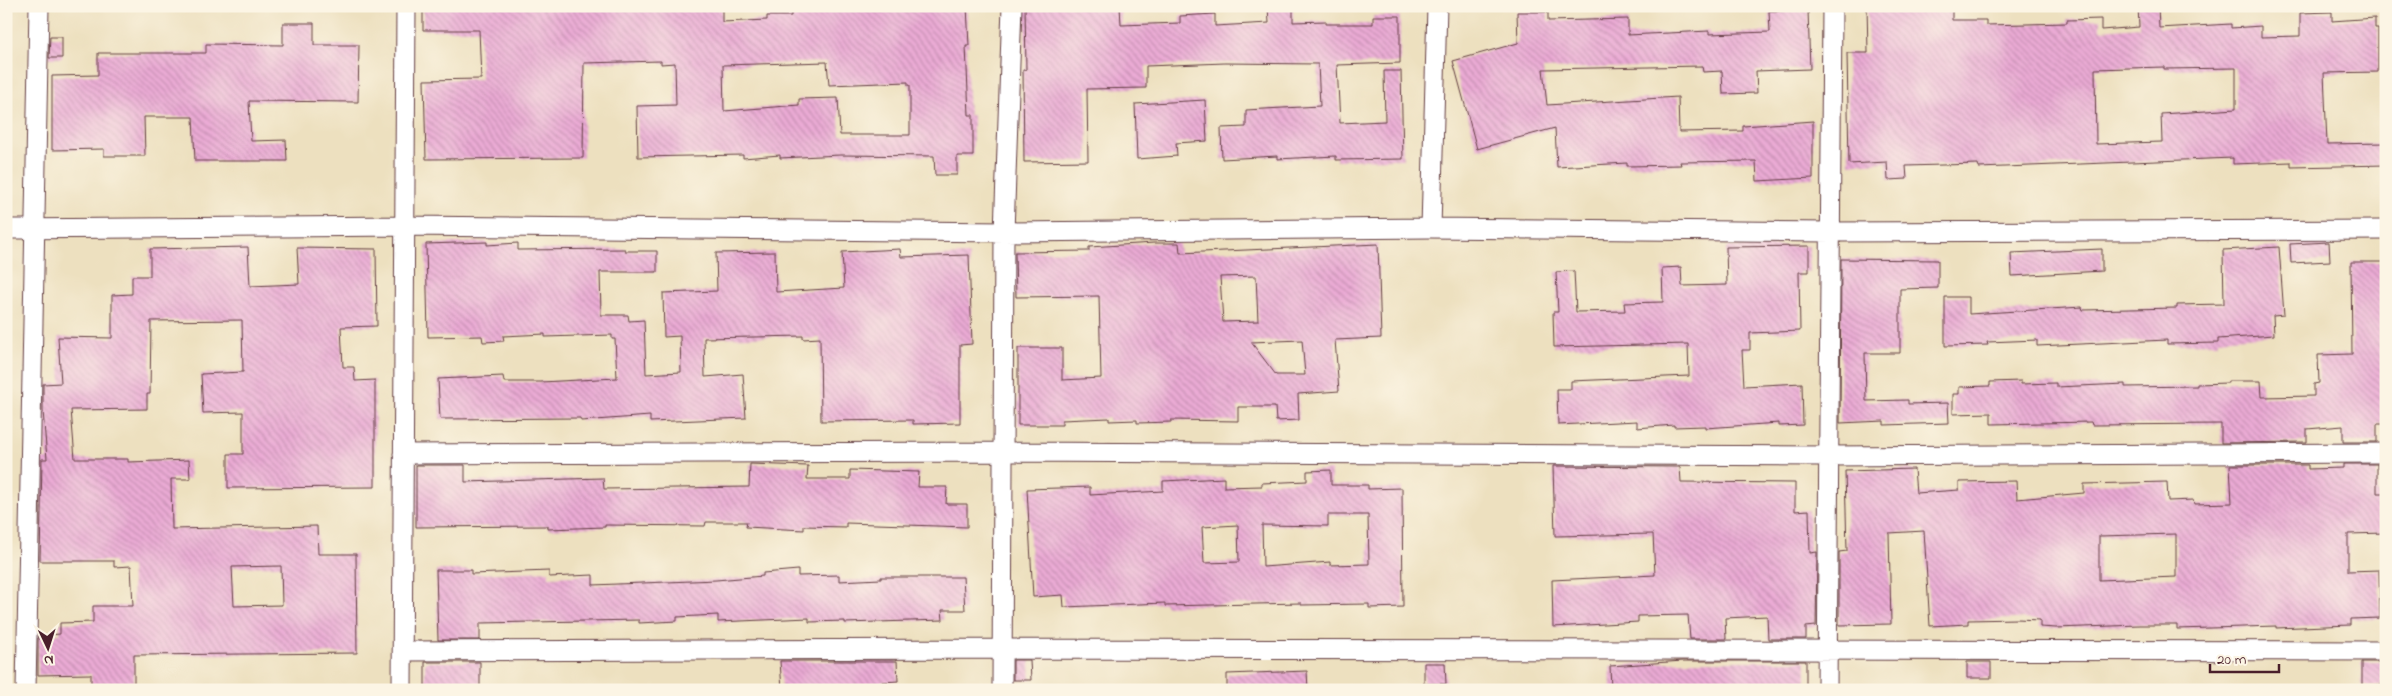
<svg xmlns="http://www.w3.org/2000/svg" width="2392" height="696" viewBox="0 0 2392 696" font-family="'Indie Flower',sans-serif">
<defs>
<pattern id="building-back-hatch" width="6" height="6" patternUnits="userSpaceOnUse" patternTransform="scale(1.25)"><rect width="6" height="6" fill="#ebabd5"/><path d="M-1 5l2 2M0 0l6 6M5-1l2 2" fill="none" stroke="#c08bad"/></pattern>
</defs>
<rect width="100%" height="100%" fill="#fcf5e5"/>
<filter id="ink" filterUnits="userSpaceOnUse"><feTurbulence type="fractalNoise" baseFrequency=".02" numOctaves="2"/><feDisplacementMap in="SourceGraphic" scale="10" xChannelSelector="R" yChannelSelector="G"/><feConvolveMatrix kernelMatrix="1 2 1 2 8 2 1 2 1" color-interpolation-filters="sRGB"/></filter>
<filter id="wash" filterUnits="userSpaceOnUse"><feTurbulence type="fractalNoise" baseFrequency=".0096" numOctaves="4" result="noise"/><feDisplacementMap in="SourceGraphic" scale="20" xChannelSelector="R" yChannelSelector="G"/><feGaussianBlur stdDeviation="1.12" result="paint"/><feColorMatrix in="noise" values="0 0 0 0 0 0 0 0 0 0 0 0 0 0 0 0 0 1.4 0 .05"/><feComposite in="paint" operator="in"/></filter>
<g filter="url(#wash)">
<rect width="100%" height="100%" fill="#ede0bf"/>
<g id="blocks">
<!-- building -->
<path fill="url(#building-back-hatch)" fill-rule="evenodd" d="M 423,6 L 544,6 L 544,9 L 722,6 L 722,22 L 767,20 L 767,16 L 791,16 L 791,6 L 967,6 L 969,46 L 966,46 L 969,115 L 973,115 L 973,156 L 957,156 L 957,175 L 935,175 L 934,156 L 840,155 L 780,158 L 780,155 L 743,158 L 743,155 L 638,157 L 637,106 L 676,105 L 675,63 L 661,64 L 661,61 L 584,63 L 583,158 L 426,159 L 424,80 L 481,79 L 479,30 L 423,30 ZM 827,62 L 829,85 L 908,82 L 908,85 L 910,85 L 910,135 L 840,135 L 838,98 L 799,99 L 799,105 L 724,111 L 723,65 Z
M 1025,6 L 1120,6 L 1121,25 L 1180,23 L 1180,16 L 1215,14 L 1215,26 L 1269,23 L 1268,6 L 1293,6 L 1293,22 L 1326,21 L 1326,24 L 1373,24 L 1373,16 L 1400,16 L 1400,63 L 1337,65 L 1340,123 L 1385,121 L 1384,71 L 1401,71 L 1403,159 L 1336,160 L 1336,156 L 1277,159 L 1277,156 L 1222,159 L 1221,128 L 1246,127 L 1246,110 L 1320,106 L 1318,64 L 1225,63 L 1146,66 L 1146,88 L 1087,89 L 1088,161 L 1024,162 L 1023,70 L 1026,70 Z
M 1867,6 L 1952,6 L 1952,20 L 1986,20 L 1986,25 L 2067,23 L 2067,20 L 2101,19 L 2101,30 L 2139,27 L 2138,6 L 2158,6 L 2159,28 L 2231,24 L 2231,28 L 2261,26 L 2261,37 L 2300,36 L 2300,13 L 2332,12 L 2332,21 L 2375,18 L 2375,28 L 2378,28 L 2378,72 L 2324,73 L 2327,144 L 2386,143 L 2386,165 L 2291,167 L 2291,162 L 2233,164 L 2233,158 L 1979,168 L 1978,164 L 1906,166 L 1907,179 L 1888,180 L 1887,162 L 1849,164 L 1847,53 L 1868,53 ZM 2164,67 L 2164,69 L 2236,68 L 2236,109 L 2161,114 L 2162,142 L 2096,144 L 2095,69 Z
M 1808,10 L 1810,69 L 1756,71 L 1757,93 L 1723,94 L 1722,71 L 1703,72 L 1702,66 L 1543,69 L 1547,105 L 1678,97 L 1679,132 L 1743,131 L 1743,126 L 1813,121 L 1813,178 L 1757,181 L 1756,161 L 1680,162 L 1681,165 L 1627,166 L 1627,163 L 1557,167 L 1555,128 L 1477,149 L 1453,61 L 1518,43 L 1517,12 L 1548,12 L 1548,21 L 1628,19 L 1628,35 L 1709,31 L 1709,34 L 1770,32 L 1769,11 Z
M 283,23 L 314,23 L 314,45 L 359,45 L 358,102 L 249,101 L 251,141 L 286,140 L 287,161 L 195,161 L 193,117 L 144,117 L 145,156 L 104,156 L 104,149 L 52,150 L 52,76 L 98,75 L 98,53 L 206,53 L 206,44 L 283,45 Z
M 50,37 L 62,37 L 62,58 L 49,58 Z
M 1205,100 L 1207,141 L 1176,143 L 1177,156 L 1137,159 L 1135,104 Z
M 487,242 L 487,245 L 518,243 L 518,250 L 625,249 L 625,251 L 657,251 L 657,272 L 600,272 L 601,315 L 628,315 L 629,321 L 644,320 L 646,374 L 681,372 L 680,336 L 664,337 L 663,293 L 717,291 L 716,253 L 775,252 L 776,292 L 844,288 L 842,252 L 900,249 L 901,257 L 969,255 L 972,344 L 960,345 L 960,423 L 913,424 L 913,420 L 821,421 L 820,338 L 803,339 L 803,336 L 704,338 L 705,377 L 743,374 L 746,418 L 650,422 L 650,416 L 581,421 L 580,418 L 440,419 L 438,379 L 503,376 L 504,382 L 541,382 L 617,378 L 615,339 L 612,339 L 612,335 L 545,337 L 545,334 L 503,336 L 504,341 L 483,342 L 482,336 L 428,337 L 426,244 Z
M 2329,242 L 2330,261 L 2291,263 L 2290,244 Z
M 1154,243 L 1179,243 L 1180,253 L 1378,244 L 1381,338 L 1335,340 L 1339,391 L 1298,394 L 1299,420 L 1276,421 L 1275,407 L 1238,407 L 1238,421 L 1171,420 L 1171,422 L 1137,423 L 1137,420 L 1109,421 L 1109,418 L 1062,420 L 1062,425 L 1018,425 L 1018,348 L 1062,348 L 1062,380 L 1101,378 L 1099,296 L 1016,297 L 1015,252 L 1089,251 L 1089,247 ZM 1256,276 L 1258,321 L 1223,322 L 1220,277 ZM 1302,340 L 1305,375 L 1276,375 L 1251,342 Z
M 1809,246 L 1809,272 L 1799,272 L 1800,331 L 1750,333 L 1750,350 L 1742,350 L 1744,386 L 1802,383 L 1803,425 L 1779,426 L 1779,423 L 1705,428 L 1705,426 L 1674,427 L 1674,425 L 1637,428 L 1637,421 L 1558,425 L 1557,389 L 1571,389 L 1571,381 L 1689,376 L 1688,344 L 1554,347 L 1553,312 L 1558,312 L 1556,272 L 1574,271 L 1576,312 L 1625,311 L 1624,303 L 1663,302 L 1662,268 L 1681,267 L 1682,286 L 1727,285 L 1726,247 Z
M 248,247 L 250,286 L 299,284 L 297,248 L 376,249 L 377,326 L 341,327 L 343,367 L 354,367 L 355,381 L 375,380 L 375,487 L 228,488 L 228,454 L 243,454 L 243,412 L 203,413 L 201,374 L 243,372 L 242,320 L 151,321 L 150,394 L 147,394 L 147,409 L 71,410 L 75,459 L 128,459 L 128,462 L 189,460 L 190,479 L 171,479 L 172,529 L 317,526 L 318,554 L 356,554 L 357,653 L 134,655 L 134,690 L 91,690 L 91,674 L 38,675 L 38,636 L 60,634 L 60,623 L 93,622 L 93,606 L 133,606 L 131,566 L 114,567 L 114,561 L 40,561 L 42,459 L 47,459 L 43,411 L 43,384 L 61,383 L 58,337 L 112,338 L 112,295 L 132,294 L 132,276 L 150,276 L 150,249 ZM 281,566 L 282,605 L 234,606 L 232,567 Z
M 2279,247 L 2284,315 L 2273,316 L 2274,335 L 2218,339 L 2218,343 L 2167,344 L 2167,340 L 2037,346 L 2037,340 L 1987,342 L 1988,345 L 1945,346 L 1945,297 L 1969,297 L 1969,314 L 2082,307 L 2083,310 L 2177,308 L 2177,305 L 2224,304 L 2223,250 Z
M 2102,249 L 2102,271 L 2012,276 L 2011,253 Z
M 1841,259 L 1938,260 L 1938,288 L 1900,289 L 1900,353 L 1865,353 L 1866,401 L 1908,400 L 1908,404 L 1948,403 L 1949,423 L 1884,425 L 1884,421 L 1840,423 Z
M 2351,262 L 2386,262 L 2386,424 L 2377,424 L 2377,442 L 2343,442 L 2343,426 L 2307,429 L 2307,442 L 2221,443 L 2221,424 L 2092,425 L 2091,422 L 1991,424 L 1991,413 L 1953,414 L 1953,394 L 1959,394 L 1959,387 L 1990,386 L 1990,382 L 2021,381 L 2021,384 L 2056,383 L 2056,387 L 2125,384 L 2125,387 L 2197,386 L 2197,384 L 2228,383 L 2228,381 L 2261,381 L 2262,397 L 2314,396 L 2314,384 L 2319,383 L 2318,355 L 2352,354 Z
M 750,464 L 808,466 L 807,479 L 850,479 L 850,470 L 919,472 L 918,487 L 947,487 L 946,504 L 967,504 L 967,527 L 846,523 L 846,527 L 804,526 L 804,530 L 746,527 L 747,522 L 706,522 L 705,526 L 605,525 L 605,527 L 548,529 L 548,526 L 416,527 L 416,465 L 465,465 L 465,482 L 603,478 L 604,489 L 749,487 Z
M 2343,464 L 2377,464 L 2377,493 L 2386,493 L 2386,533 L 2348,534 L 2348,571 L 2379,570 L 2380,618 L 2350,619 L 2350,625 L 2276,628 L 2276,626 L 2177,629 L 2177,625 L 2139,625 L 2056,628 L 2040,627 L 2040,620 L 2017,619 L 1968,620 L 1968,624 L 1930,626 L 1924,531 L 1889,533 L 1891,624 L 1839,625 L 1839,552 L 1847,551 L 1845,471 L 1914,469 L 1916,493 L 1959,490 L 1959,482 L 2016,481 L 2017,499 L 2084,493 L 2084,484 L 2167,482 L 2168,501 L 2193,500 L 2194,504 L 2232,503 L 2230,465 L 2308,465 L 2308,469 L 2343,468 ZM 2176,534 L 2176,577 L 2099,580 L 2099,536 Z
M 1553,466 L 1680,467 L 1681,482 L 1795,483 L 1795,511 L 1809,510 L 1810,553 L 1817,552 L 1816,626 L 1806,627 L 1806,639 L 1768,639 L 1767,616 L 1725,618 L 1726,639 L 1690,639 L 1688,615 L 1638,616 L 1638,622 L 1553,627 L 1552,580 L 1655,575 L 1653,534 L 1555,536 Z
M 1331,470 L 1331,485 L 1368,485 L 1368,489 L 1402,488 L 1403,607 L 1369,608 L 1369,604 L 1301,605 L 1301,603 L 1165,606 L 1165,603 L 1064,607 L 1063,595 L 1033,597 L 1027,489 L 1090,487 L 1090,495 L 1163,491 L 1163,481 L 1224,478 L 1224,487 L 1262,486 L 1262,483 L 1307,481 L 1307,471 ZM 1328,515 L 1368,515 L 1369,564 L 1330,565 L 1330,562 L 1263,567 L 1262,525 L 1328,526 ZM 1238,525 L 1239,562 L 1204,563 L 1202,527 Z
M 436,570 L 471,570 L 471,574 L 549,571 L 549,577 L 593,575 L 593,585 L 716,580 L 763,576 L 763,573 L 798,570 L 798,576 L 839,575 L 839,581 L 881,579 L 881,577 L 963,577 L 965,610 L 942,610 L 943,620 L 845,623 L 845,621 L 809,622 L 809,618 L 718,622 L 718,615 L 677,617 L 677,621 L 639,623 L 639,620 L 480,623 L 480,640 L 438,640 Z
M 1013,660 L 1030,660 L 1031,680 L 1013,680 Z
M 780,661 L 897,661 L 898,681 L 882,682 L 883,690 L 782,690 Z
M 1683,661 L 1806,661 L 1806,690 L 1611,690 L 1610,666 Z
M 425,662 L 480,662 L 480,690 L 425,690 Z
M 1967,662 L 1991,662 L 1991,678 L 1967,678 Z
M 2362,662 L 2382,662 L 2382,685 L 2362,686 Z
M 1424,663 L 1445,663 L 1446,684 L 1424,684 Z
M 1307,671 L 1308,690 L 1227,690 L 1227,674 Z"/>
</g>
</g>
<g filter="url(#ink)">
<use href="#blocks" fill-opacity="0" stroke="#623c41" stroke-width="1"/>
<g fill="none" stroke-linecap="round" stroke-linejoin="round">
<defs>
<path id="minor" d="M 1431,228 L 1437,6
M 6,229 L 405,226 L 1004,232 L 1431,228 L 1831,232 L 2386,230
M 403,454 L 1004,452 L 1829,456 L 2386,453
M 403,651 L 1001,649 L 2386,651
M 26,690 L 39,6
M 402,690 L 406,6
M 1002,690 L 1004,232 L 1012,6
M 1827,690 L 1832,6"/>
</defs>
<!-- minor casing -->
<use href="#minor" stroke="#623c41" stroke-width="21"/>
<!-- minor -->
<use href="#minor" stroke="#fff" stroke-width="19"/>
</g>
</g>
<!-- margin -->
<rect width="2392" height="696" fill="none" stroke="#fcf5e5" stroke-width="25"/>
<!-- north arrow -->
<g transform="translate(48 648) rotate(176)" stroke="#fcf5e5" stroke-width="4" paint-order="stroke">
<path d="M0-4L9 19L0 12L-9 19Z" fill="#4a1f2b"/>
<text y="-8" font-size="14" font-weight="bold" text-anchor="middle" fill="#4a1f2b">N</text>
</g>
<!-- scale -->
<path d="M2210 664v8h69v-8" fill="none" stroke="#4a1f2b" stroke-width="2.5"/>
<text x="2217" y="664" font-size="15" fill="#4a1f2b" stroke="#fcf5e5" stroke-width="4" paint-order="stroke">20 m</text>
</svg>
